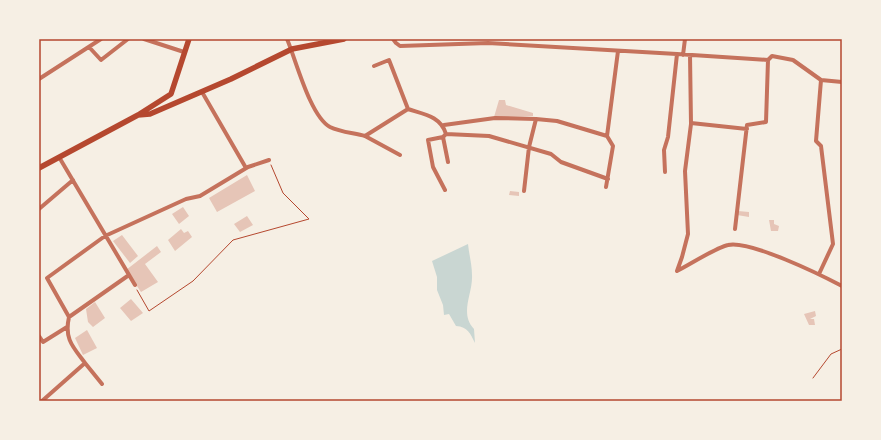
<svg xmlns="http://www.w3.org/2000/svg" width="881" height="440" viewBox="0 0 881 440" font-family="Manrope,sans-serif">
<rect width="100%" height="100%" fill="#f6efe4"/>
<!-- water -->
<path fill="#c9d6d2" d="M 468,244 C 469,254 472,265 472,275 C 473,294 459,313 474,329 L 475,343 C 470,333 468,327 456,326 L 449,314 L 444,315 L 443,305 L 437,290 L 437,277 L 432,261 Z"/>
<!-- building -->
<path fill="#e6c5b7" d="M 499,100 L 505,100 L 506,105 L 533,113 L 533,116 L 494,117 Z
M 247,175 L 255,191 L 217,212 L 209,198 Z
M 510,191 L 519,192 L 519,196 L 509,195 Z
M 183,207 L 189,216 L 179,224 L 172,214 Z
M 738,211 L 749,212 L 749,217 L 737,215 Z
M 247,216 L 253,225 L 240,232 L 234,224 Z
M 769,220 L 774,220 L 774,224 L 779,226 L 778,231 L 771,231 Z
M 181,229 L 184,233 L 188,231 L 192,237 L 175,251 L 168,240 Z
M 122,235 L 138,256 L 130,263 L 113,241 Z
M 157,246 L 161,252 L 145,264 L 158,282 L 141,292 L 126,270 Z
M 131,299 L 143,313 L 131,321 L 120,308 Z
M 95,302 L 105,318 L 93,327 L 88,322 L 86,309 Z
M 815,311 L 816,316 L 810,319 L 814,319 L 815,325 L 809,325 L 804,314 Z
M 87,330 L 97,348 L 83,355 L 75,338 Z"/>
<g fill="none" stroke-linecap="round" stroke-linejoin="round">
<!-- path -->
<path stroke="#b5482f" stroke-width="1" d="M 137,290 L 149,311 L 193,281 L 233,240 L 309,219 L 283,193 L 271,165
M 813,378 L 831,354 L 842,349"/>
<!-- minor -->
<path stroke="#c5725c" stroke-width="4" d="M 144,39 L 184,52
M 287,39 C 296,60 310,116 330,127 C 340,132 354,133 365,136 L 408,109 C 423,114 441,116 446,134 L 443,137 L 448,162
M 393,39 L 396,43 L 400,46 L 488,43 L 677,54
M 89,47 L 101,60 L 128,39
M 683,55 L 685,39
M 690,55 L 691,124 L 685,171 L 688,234 L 682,257 L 677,271 C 689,265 717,247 728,245 C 750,240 821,275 842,286
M 374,66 L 389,60 L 408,109
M 39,79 L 101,39
M 202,92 L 246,168
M 691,123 L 747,129
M 444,125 L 495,118 L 536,119
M 446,134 L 489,136 L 551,154 L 561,162 L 608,179
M 365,136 L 400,155
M 443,137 L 428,140 L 433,167 L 445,190
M 59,157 L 135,285
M 665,172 L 664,150 L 668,137 L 677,54 L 768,60 L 772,56 L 793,60 L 821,80 L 842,82
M 606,187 L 613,146 L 607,136 L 618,51
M 524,191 L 529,147 L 536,119 L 557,121 L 607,136
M 39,209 L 73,180
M 735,229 L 747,125 L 766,122 L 768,60
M 819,274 L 833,244 L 821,146 L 816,141 L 821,80
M 69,317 L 47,278 L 105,236 L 186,199 L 200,196 L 248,167 L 269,160
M 39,336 L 43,342 L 67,327
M 85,363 L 102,384
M 42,401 L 85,363 C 73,347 64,339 69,317 L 129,275"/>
<!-- secondary -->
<path stroke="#b5482f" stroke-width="5.5" d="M 138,115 L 150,114 L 231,79 L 292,49 L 344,39
M 39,168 L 138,115 L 171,94 L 189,39"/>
</g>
<!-- border -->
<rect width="881" height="440" fill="none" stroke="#f6efe4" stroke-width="80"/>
<rect x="40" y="40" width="801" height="360" fill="none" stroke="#b5482f" stroke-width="1.5"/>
</svg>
